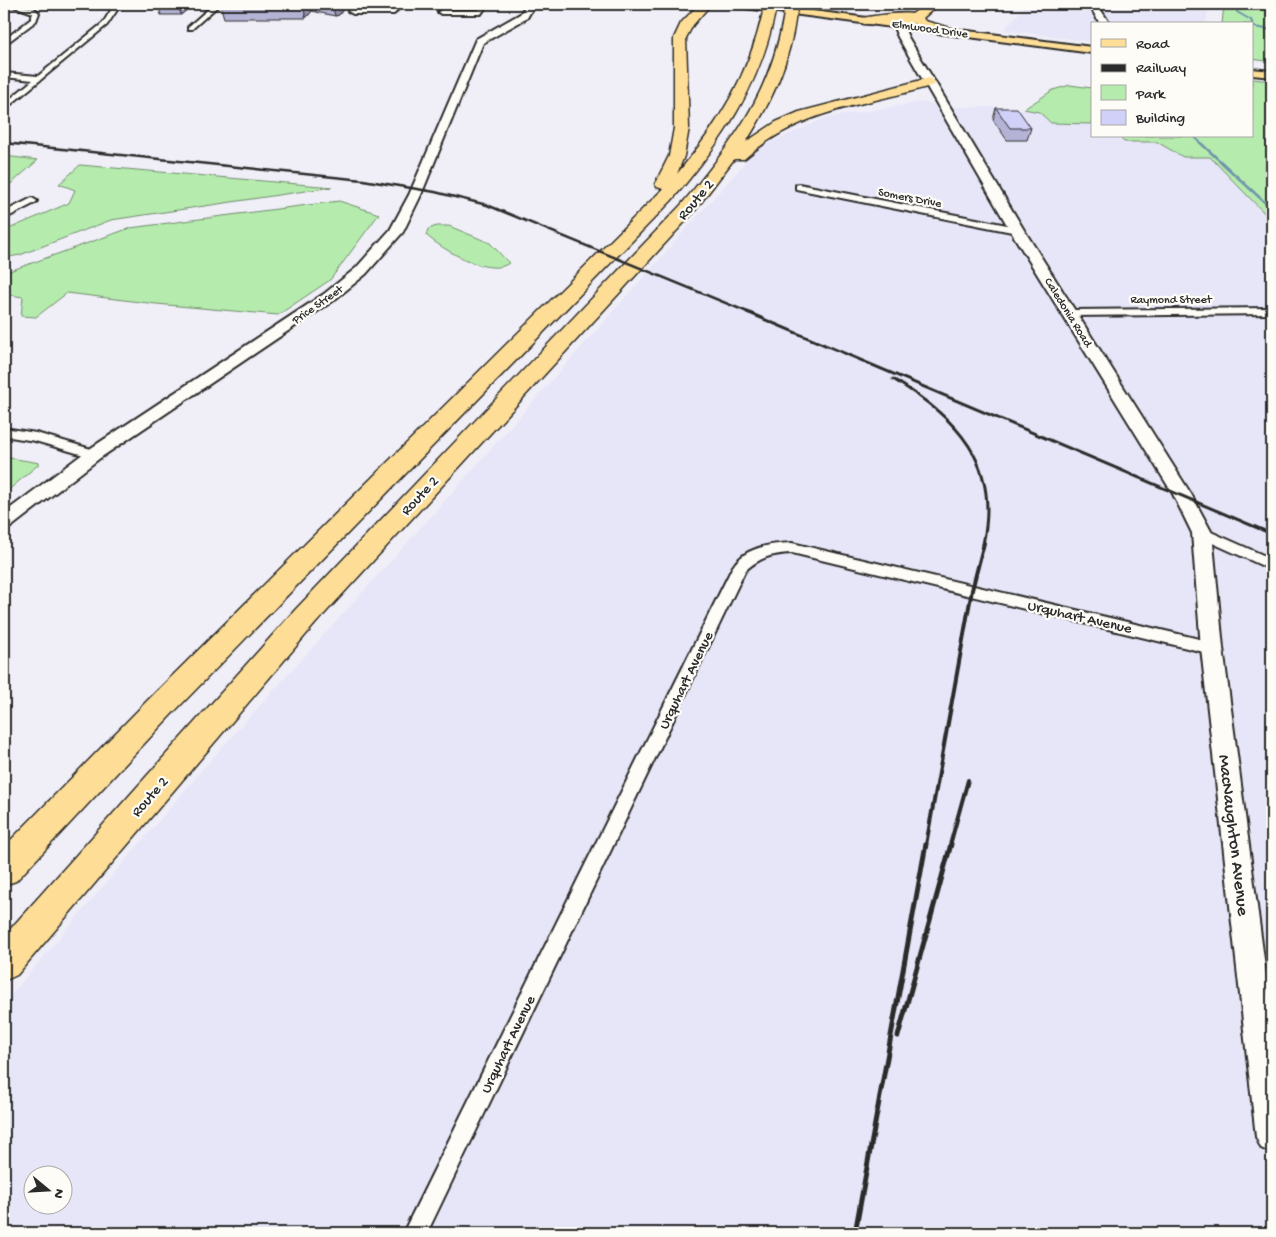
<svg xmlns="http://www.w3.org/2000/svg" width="1276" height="1237" viewBox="0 0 1276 1237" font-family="'Gochi Hand',sans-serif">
<rect width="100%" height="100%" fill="#f0eff8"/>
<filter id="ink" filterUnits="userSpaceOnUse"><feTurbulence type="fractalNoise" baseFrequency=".02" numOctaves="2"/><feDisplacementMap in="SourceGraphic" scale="10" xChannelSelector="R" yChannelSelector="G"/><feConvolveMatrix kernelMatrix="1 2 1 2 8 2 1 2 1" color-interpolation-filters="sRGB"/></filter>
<g filter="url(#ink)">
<!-- built -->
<path fill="#e7e6f8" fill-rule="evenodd" d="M 1024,4 L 1192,4 L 1208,9 L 1206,24 L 1092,24 L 1092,42 L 1004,30 L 1025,6 Z
M 921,102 L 948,107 L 1008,107 L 1024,109 L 1039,112 L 1051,123 L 1092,124 L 1092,136 L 1118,136 L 1124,142 L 1203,143 L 1272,201 L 1272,1233 L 4,1233 L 4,1003 L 214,756 L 434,513 L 757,149 L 825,118 ZM 32,1174 L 62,1174 L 62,1204 L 32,1204 Z"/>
<!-- green -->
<path fill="#b5ebad" stroke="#708b6c" d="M 1224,4 L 1272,4 L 1272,62 L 1252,59 L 1252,24 L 1222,24 Z
M 1252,79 L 1272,81 L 1272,221 L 1210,157 L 1183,157 L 1157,142 L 1124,142 L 1118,136 L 1252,136 Z
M 1070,85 L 1092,88 L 1092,124 L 1051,123 L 1039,112 L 1024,109 L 1053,90 Z
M 4,156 L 38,160 L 4,190 Z
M 80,165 L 332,187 L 111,220 L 20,255 L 4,258 L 4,231 L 69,203 L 75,190 L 59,184 Z
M 339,201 L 379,214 L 330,280 L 278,315 L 156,304 L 67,293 L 36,317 L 21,316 L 23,297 L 4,294 L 4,273 L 130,228 Z
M 437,226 L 449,226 L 490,243 L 509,263 C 489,278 442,249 426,235 L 428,229 Z
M 4,457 L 40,463 L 4,494 Z"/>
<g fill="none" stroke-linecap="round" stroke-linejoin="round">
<!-- stream-far1 -->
<path stroke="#6f93aa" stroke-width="2" d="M 1240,4 L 1237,7 L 1237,12 L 1251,20 L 1254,27
M 1254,27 L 1272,30"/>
<!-- stream -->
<path stroke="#6f93aa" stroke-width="2.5" d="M 1193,136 L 1272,209"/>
<defs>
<path id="street" d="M 8,4 L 34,8 L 39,13 L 36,21 L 4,45 L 4,40 L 31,19 L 33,13 Z
M 110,4 L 116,4 L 117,10 L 107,25 L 4,110 L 4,104 L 33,80 L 4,77 L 4,73 L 38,76 L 103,23 L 111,10 Z
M 214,4 L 220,4 L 192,29 L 188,29 L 188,27 Z
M 352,4 L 358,4 L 355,10 L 392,10 L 396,4 L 402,4 L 394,14 L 353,14 L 348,11 Z
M 482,4 L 488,4 L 481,14 L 441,14 L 438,12 L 441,10 L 479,10 Z
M 799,184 L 1017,227 L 1022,230 L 1017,233 L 796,189 L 796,185 Z
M 32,198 L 37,201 L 35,203 L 4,219 L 4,212 Z
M 1272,308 L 1272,314 L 1070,316 L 1065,313 L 1070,310 Z
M 4,428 L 36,433 L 98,451 L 100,454 L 94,458 L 35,441 L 4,436 Z
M 1202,528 L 1272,559 L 1272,570 L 1197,536 L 1195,533 Z
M 792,543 L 1212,642 L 1217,644 L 1220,648 L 1217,652 L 1212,654 L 792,553 C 772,554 760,557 745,571 L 427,1233 L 403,1233 L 732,568 C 744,547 770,544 792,543 Z"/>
<path id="secondary" d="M 527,4 L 535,4 L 527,18 L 483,43 L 421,195 L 403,232 L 366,274 L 334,300 L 100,458 L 11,527 L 4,528 L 4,513 L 88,450 L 324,294 L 356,268 L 390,230 L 409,195 L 476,39 L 520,14 Z
M 1089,4 L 1097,4 L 1110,24 L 1100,24 Z
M 899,23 L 907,25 L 905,30 L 908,37 L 1024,230 L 1191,494 L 1212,533 L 1223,648 L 1272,1020 L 1272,1153 L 1261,1148 L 1256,1137 L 1201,648 L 1192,533 L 1173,494 L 1010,230 L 898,37 L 895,30 Z"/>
<path id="primary" d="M 733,4 L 759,4 L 1092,47 L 1092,53 L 738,7 Z
M 1252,69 L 1272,71 L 1272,77 L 1252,75 Z"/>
<path id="highway" d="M 699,4 L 711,4 L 693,25 L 686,38 L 689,128 L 684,156 L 677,174 C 718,125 749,75 763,12 L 769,8 L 775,12 C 760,88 721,142 672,200 L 170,716 L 16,881 L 4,885 L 4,847 L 148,700 L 663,189 L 657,187 L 655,184 L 669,156 L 674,128 L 674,38 L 681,23 Z
M 926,4 L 939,4 L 923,18 L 925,21 L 947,27 L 949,30 L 947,33 L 943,34 L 917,27 L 914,23 L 902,29 L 896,25 L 898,22 L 864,24 L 858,20 C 862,16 907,12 912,14 Z
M 790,10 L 796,14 C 790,62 772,101 746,142 L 776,122 L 799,112 L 929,78 L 936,82 L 934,85 C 863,106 803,108 744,159 L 734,159 L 693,213 L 315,624 L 17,975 L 4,981 L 4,936 L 295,610 L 681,205 C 731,144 771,95 784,14 Z"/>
</defs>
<!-- street casing -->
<use href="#street" stroke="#2b2b2b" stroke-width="4"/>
<!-- secondary casing -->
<use href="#secondary" stroke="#2b2b2b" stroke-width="4"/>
<!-- primary casing -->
<use href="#primary" stroke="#2b2b2b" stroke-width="4"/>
<!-- highway casing -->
<use href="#highway" stroke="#2b2b2b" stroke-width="3"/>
<!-- street -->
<use href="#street" fill="#fdfcf7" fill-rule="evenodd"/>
<!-- secondary -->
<use href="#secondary" fill="#fdfcf7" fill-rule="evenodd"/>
<!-- primary -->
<use href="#primary" fill="#fede96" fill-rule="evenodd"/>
<!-- highway -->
<use href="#highway" fill="#fede96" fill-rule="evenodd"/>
<!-- rail-far3 -->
<path stroke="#2b2b2b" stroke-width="2.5" d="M 4,143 L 363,180 L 435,192 L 487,205 L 750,313"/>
<!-- rail-far2 -->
<path stroke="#2b2b2b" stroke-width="3" d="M 747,312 L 1272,534
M 893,379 C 957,418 1001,463 983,544"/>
<!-- rail-far1 -->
<path stroke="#2b2b2b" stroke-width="4" d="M 926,845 L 972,590 L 984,543
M 950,845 L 968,780"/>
<!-- rail -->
<path stroke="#2b2b2b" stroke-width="5" d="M 898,1036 L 951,844
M 855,1233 L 926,844"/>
<defs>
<path id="highway-bridge" d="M 769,12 L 770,4
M 790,14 L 791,6"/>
</defs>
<!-- highway-bridge casing -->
<use href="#highway-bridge" stroke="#2b2b2b" stroke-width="15" stroke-linecap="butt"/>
<!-- highway-bridge -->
<use href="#highway-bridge" stroke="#fede96" stroke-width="13"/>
</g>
<!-- wall -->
<path fill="#b4b3d6" stroke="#2b2b2b" d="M 158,4 L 193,4 L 181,15 L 161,15 Z
M 220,4 L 346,4 L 346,5 L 339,15 L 335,16 L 312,11 L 306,18 L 224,18 Z
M 996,108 L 1031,128 L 1027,140 L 1007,140 L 993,120 Z"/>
<!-- shaded-wall -->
<path fill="#9292ae" stroke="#2b2b2b" d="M 178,4 L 193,4 L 181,15 Z
M 304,4 L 310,4 L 312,11 L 306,18 L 303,5 Z
M 332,4 L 346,4 L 346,5 L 339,15 L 335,16 Z"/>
<!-- building -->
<path fill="#d1d0f9" stroke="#2b2b2b" d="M 220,4 L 304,4 L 303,5 Z
M 996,108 L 1017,108 L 1031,128 L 1010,128 Z"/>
</g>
<g text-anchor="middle" stroke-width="4.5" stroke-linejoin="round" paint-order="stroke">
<!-- far-street labels -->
<g font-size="12" fill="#2b2b2b" stroke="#fdfcf7">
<text transform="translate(930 28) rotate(8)" y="4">Elmwood Drive</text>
<text transform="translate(910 197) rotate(11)" y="4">Somers Drive</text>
<text x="1171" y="303">Raymond Street</text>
<text transform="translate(317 304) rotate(-35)" y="4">Price Street</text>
<text transform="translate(1069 312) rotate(58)" y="4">Caledonia Road</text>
</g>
<!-- street labels -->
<g font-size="15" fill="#2b2b2b" stroke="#fdfcf7">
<text transform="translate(695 199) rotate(-50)" y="5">Route 2</text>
<text transform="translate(419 495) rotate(-47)" y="5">Route 2</text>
<text transform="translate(1080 616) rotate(13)" y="5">Urquhart Avenue</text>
<text transform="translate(685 680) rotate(-64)" y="5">Urquhart Avenue</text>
<text transform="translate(149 796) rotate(-49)" y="5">Route 2</text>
<text transform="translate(507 1044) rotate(-64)" y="5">Urquhart Avenue</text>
</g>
<!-- near-street labels -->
<g font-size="18" fill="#2b2b2b" stroke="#fdfcf7">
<text transform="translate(1235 835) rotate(83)" y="6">MacNaughton Avenue</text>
</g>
</g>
<!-- margin -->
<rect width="1276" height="1237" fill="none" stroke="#fdfcf7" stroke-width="20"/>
<rect x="10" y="10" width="1256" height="1217" fill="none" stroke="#2b2b2b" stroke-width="2" filter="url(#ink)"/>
<!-- legend -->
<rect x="1091" y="22" width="162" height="115" fill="#fdfcf7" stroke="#a9a8a5"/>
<rect x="1101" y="39" width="25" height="8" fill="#fede96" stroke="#a9a8a5"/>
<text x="1136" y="48" font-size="15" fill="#2b2b2b">Road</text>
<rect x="1101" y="64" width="25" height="8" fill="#2b2b2b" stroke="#a9a8a5"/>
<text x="1136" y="72" font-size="15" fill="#2b2b2b">Railway</text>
<rect x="1101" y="85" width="25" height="15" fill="#b5ebad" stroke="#a9a8a5"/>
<text x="1136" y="98" font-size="15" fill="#2b2b2b">Park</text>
<rect x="1101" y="110" width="25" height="15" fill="#d1d0f9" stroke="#a9a8a5"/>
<text x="1136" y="122" font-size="15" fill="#2b2b2b">Building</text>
<!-- north arrow -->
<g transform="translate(48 1190) rotate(108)"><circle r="24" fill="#fdfcf7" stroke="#a9a8a5"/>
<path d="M0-4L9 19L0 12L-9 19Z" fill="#2b2b2b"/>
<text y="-8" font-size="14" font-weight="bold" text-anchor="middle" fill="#2b2b2b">N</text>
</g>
</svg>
